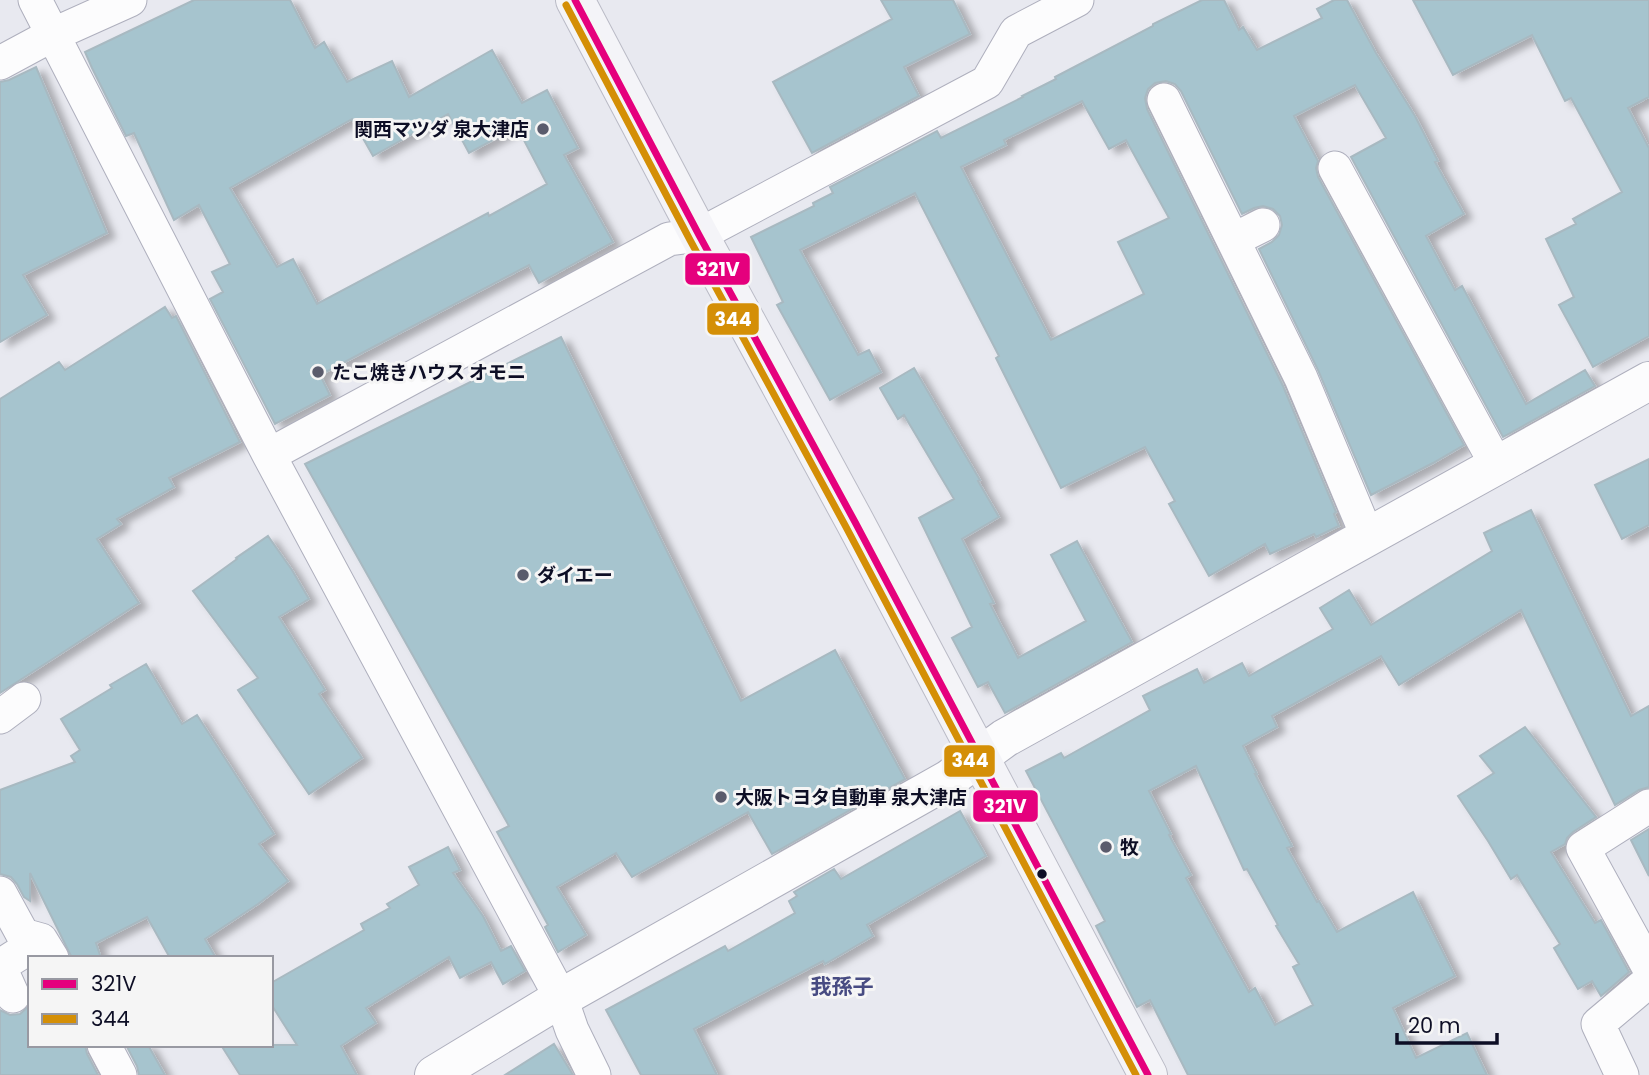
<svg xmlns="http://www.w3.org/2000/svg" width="1649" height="1075" viewBox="0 0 1649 1075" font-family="Poppins,'Noto Sans JP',sans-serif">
<defs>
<filter id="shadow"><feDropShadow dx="8" dy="4.5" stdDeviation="3.5" flood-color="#0004"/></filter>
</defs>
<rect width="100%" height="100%" fill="#e8e9f0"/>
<!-- building -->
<path fill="#a6c4ce" stroke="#a8b9c1" stroke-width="2" fill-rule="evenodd" filter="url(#shadow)" d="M 194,0 L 290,0 L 315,48 L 324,42 L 347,82 L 392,61 L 409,97 L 492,50 L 522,103 L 547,90 L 578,148 L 564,155 L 613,242 L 539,283 L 529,265 L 320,375 L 330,395 L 275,424 L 210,299 L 223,292 L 212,272 L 230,264 L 199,205 L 174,220 L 134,133 L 126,136 L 92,68 L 85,52 ZM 448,114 L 469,153 L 517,127 L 547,184 L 489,216 L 488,213 L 317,304 L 293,259 L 277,267 L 230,188 L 352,119 L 373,156 Z
M 881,0 L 953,0 L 970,34 L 904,67 L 919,96 L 812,153 L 773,82 L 892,19 Z
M 1202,0 L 1224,0 L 1239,30 L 1243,27 L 1257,50 L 1322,18 L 1317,9 L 1334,0 L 1347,0 L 1376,53 L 1415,116 L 1438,161 L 1435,162 L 1464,214 L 1426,236 L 1455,290 L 1462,286 L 1526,404 L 1585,370 L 1595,386 L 1503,437 L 1351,157 L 1386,138 L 1355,85 L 1294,116 L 1318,161 L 1316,168 L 1318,177 L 1464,445 L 1433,463 L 1371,495 L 1318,370 L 1259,249 L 1272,242 L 1279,235 L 1282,225 L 1280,216 L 1273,209 L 1263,206 L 1254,208 L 1242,214 L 1181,91 L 1175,84 L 1166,81 L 1155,83 L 1148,89 L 1145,98 L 1147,109 L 1283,386 L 1336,512 L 1334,514 L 1339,526 L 1316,537 L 1314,534 L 1270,554 L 1265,544 L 1209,576 L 1169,504 L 1175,501 L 1145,447 L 1061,488 L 996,358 L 999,356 L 915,193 L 800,250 L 858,355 L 869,350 L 881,372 L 830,400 L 777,305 L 783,302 L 751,237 L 814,206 L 813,203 L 833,193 L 830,187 L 937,131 L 941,138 L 1023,97 L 1022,96 L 1056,79 L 1055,77 L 1153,26 L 1153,24 ZM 1082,101 L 1109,149 L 1126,140 L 1169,218 L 1118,242 L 1144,294 L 1051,340 L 961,167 L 1006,145 L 1004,140 Z
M 1413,0 L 1649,0 L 1649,97 L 1628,108 L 1649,148 L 1649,336 L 1593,367 L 1559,305 L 1574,297 L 1546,239 L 1576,224 L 1573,219 L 1622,192 L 1571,98 L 1565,101 L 1532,35 L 1453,75 Z
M 36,67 L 107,233 L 23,275 L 47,315 L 0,342 L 0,82 L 9,80 Z
M 165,307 L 172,318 L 176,316 L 240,442 L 169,478 L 174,487 L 117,519 L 121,524 L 97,539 L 139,603 L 0,693 L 0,399 L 59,362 L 65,370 Z
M 561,337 L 741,701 L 835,650 L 905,779 L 772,854 L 748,812 L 632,877 L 616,853 L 557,887 L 586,935 L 558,952 L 545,927 L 548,925 L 497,832 L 509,826 L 305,464 Z
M 914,368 L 980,480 L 978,481 L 999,517 L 962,539 L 994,603 L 990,604 L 1018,658 L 1086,621 L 1051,555 L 1077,541 L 1132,642 L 1005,713 L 988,682 L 978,687 L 952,638 L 972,627 L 919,518 L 954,499 L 904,415 L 898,419 L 880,388 Z
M 1649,459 L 1649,525 L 1622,539 L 1595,485 Z
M 1531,510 L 1631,716 L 1649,706 L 1649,787 L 1639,790 L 1615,805 L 1521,610 L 1399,685 L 1381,656 L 1272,716 L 1277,727 L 1243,746 L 1257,774 L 1255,774 L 1292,846 L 1287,848 L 1317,902 L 1319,901 L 1337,932 L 1413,892 L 1455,976 L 1393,1008 L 1416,1058 L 1467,1033 L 1487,1075 L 1188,1075 L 1150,1000 L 1137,1007 L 1096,926 L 1105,921 L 1026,771 L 1061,753 L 1064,758 L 1150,710 L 1143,696 L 1197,669 L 1204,683 L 1242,663 L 1249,676 L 1333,629 L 1320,608 L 1349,590 L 1371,625 L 1492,551 L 1484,533 ZM 1196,766 L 1244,870 L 1247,869 L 1278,925 L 1276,926 L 1299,964 L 1293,967 L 1313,1005 L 1275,1025 L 1255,988 L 1249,992 L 1186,878 L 1191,875 L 1169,835 L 1171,834 L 1149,791 Z
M 268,536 L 292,570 L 309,599 L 279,617 L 325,690 L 319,694 L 362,758 L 309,794 L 238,690 L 258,678 L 193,591 L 237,559 L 236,558 Z
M 146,664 L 182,724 L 197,715 L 274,834 L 259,844 L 288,881 L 258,904 L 205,939 L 216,958 L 170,958 L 147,917 L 96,943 L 101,958 L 72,958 L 30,873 L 30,901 L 24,897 L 17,884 L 11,877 L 0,874 L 0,790 L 75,762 L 71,756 L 80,750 L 61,719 L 112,688 L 110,685 Z
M 1525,727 L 1596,817 L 1573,832 L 1567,838 L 1565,844 L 1551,852 L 1595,923 L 1601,920 L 1629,972 L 1601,996 L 1592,981 L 1578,989 L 1554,948 L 1560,944 L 1517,875 L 1511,879 L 1488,841 L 1458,796 L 1494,773 L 1480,756 Z
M 960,811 L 986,856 L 867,925 L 873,936 L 825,964 L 823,961 L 694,1029 L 717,1075 L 641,1075 L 606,1010 L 725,946 L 728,951 L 795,913 L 789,901 L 797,896 L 794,892 L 834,869 L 841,879 Z
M 1649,829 L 1649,876 L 1631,840 Z
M 448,847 L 460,870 L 453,873 L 483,916 L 501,951 L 511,946 L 525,971 L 503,984 L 491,962 L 460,978 L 449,957 L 366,1008 L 376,1023 L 341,1046 L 357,1075 L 240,1075 L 221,1045 L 297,1045 L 271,1004 L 271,983 L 364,930 L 361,924 L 390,908 L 387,904 L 419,885 L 409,867 Z
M 30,1005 L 30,1045 L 85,1045 L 87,1054 L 98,1075 L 0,1075 L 0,1010 L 10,1015 L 20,1014 Z
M 554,1044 L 573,1075 L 505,1075 Z
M 126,1045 L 148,1045 L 165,1075 L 139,1075 L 137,1066 Z"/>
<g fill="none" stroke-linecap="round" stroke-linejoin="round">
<defs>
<path id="street" d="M 35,0 L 269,455 L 561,998 L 572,1030 L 594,1075
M 0,63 L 52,35 L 130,0
M 1164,100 L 1301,378 L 1368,538
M 1335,168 L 1497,466
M 1233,240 L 1263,225
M 269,455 L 669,239 L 699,235 L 987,82 L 1016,32 L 1077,0
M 0,717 L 24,699
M 1649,806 L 1583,848 L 1649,968
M 0,893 L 23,935 L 41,940 L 52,958
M 0,966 L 41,940
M 0,967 L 13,996
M 104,1045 L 120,1075
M 1622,1075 L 1598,1024 L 1649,981"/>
<path id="secondary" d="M 434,1075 L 561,998 L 949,779 L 1005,738 L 1649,381"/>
<path id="primary" d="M 575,0 L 699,235 L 855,522 L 1148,1075"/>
</defs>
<!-- street casing -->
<use href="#street" stroke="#aeafbd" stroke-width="35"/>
<!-- secondary casing -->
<use href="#secondary" stroke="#aeafbd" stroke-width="40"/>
<!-- primary casing -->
<use href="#primary" stroke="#babbc6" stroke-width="40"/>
<!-- street -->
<use href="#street" stroke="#fcfcfd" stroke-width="33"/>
<!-- secondary -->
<use href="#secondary" stroke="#fcfcfd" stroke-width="38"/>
<!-- primary -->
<use href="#primary" stroke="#f4f4f8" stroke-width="38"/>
<defs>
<path id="bus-1" d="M 575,0 L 699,235 L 855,522 L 1148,1075"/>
<path id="bus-2" d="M 566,5 L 690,240 L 846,527 L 1136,1075"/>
</defs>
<!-- bus-1 casing -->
<use href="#bus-1" stroke="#f5f5f5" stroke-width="12"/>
<!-- bus-2 casing -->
<use href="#bus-2" stroke="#f5f5f5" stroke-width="12"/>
<!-- bus-1 -->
<use href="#bus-1" stroke="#e5007d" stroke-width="7"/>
<!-- bus-2 -->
<use href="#bus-2" stroke="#d48f06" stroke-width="7"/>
</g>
<!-- markers -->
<g fill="#5a5b6c" stroke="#f5f5f5" stroke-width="2.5">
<circle cx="543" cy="129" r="7"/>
<circle cx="318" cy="372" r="7"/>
<circle cx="523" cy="575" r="7"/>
<circle cx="721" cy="797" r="7"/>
<circle cx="1106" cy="847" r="7"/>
</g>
<circle fill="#0d0e25" stroke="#f5f5f5" stroke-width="2.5" cx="1042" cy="874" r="6"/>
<g text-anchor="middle" stroke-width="6" stroke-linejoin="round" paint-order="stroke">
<!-- poi labels -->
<g font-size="19" font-weight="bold" fill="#0d0e25" stroke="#f5f5f5" text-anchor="start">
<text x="529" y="136" text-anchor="end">関西マツダ 泉大津店</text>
<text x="332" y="379">たこ焼きハウス オモニ</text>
<text x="537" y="582">ダイエー</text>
<text x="735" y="804">大阪トヨタ自動車 泉大津店</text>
<text x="1120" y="854">牧</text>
</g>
<!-- neighbourhood labels -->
<g font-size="21" font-weight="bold" fill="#474b82" stroke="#f5f5f5">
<text x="842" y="994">我孫子</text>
</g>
</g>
<g stroke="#f5f5f5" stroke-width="2.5">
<rect x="684" y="252" width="67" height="34" rx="7" fill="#e5007d"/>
<rect x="706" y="302" width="54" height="34" rx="7" fill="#d48f06"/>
<rect x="943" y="744" width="53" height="34" rx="7" fill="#d48f06"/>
<rect x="972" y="789" width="67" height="34" rx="7" fill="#e5007d"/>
</g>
<g font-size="19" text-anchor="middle" font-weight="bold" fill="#fff">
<text x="718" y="276">321V</text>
<text x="733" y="326">344</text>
<text x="970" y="767">344</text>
<text x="1005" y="813">321V</text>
</g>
<!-- legend -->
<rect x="28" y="956" width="245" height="91" fill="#f5f5f5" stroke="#9899a2" stroke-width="2"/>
<rect x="42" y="979" width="35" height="10" fill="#e5007d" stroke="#9899a2" stroke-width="2"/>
<text x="91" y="991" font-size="21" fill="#0d0e25">321V</text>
<rect x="42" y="1014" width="35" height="10" fill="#d48f06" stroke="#9899a2" stroke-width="2"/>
<text x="91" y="1026" font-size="21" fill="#0d0e25">344</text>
<!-- scale -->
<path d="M1397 1033v10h100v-10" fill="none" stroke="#0d0e25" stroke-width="3.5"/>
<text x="1408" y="1033" font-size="21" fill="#0d0e25" stroke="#f5f5f5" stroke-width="5" paint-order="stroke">20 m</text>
</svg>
